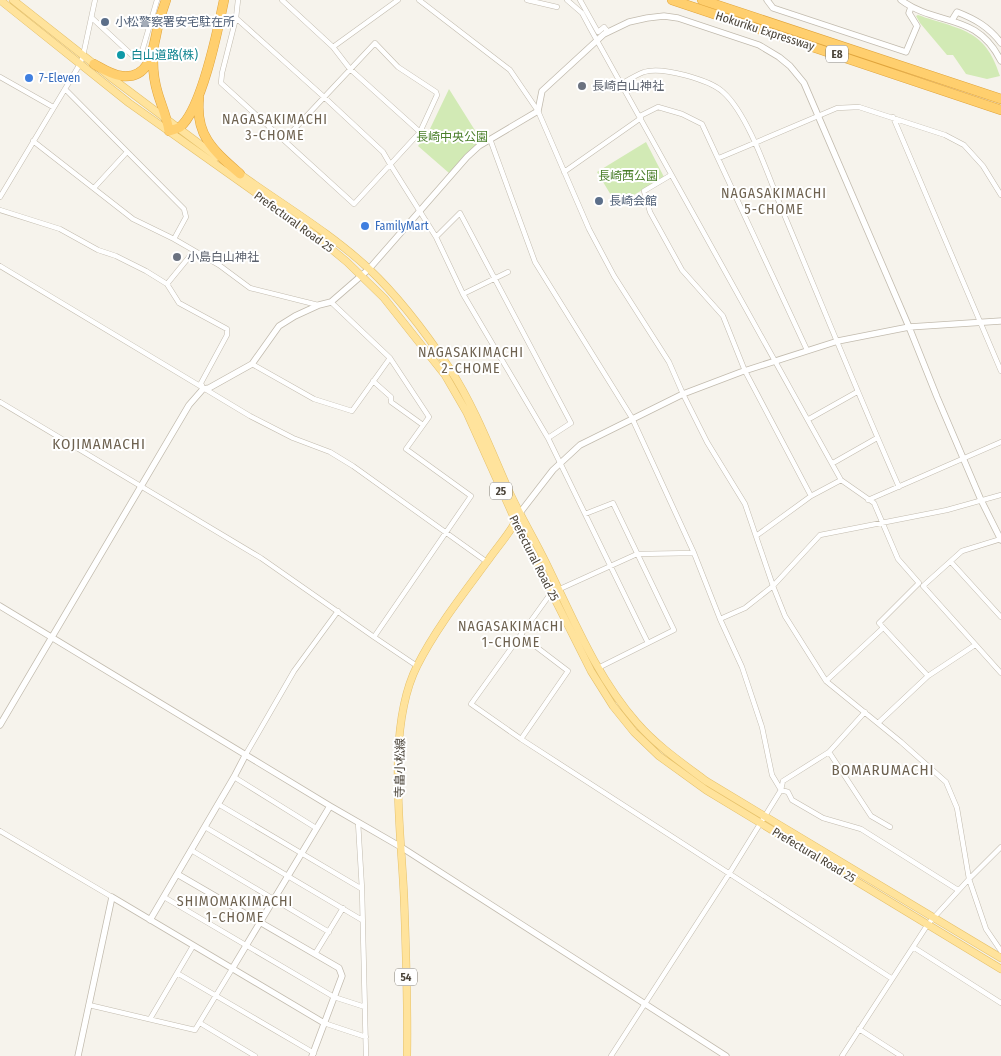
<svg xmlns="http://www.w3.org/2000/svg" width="1001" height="1056" viewBox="0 0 1001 1056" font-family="'Fira Sans Condensed','Noto Sans JP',sans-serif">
<rect width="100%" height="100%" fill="#f6f3ec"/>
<!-- green -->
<path fill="#d2eab5" d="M 918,15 C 960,30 985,28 1000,76 L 987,79 L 966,74 L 953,55 L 947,55 L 920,23 L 916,16 Z
M 449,89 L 481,140 L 449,173 L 418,146 L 428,133 Z
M 646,142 L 664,177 L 617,205 L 597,172 Z"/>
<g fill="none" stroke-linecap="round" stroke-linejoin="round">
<defs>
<path id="minor" d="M 282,0 L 333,47 L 350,69 L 420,132
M 419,0 L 510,70 L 538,111 L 589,229 L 614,276 L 669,362 L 683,394 L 707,442 L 745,504 L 773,586 L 785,616 L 826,681 L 901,742 L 946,782 L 957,808 L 969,879 L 986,929 L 1001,951
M 527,0 L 557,7
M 567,0 L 582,13 L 590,28 L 841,480 L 874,503 L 898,559 L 919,583 L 879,623 L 928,676
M 580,0 L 598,32 L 604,27 L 608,32
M 92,18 L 134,57 L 141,55 L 157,0
M 236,18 L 238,0
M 333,47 L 398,0
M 0,77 L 53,107
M 621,84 C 628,80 636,75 644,72 C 662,66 710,80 723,92 C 748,114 768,175 781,207 C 820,300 858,394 899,487
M 65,89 L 184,209 L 186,217 L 174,239
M 640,116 L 658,107 L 682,114 L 702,124 L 807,350
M 893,117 L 1001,371
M 490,139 L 535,262 L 632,418 L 694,553 L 720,619 L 742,667 L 762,727 L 772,775 L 781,790 L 788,792 L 792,800 L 823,818 L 861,829 L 958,890
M 284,140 L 375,43 L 398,67 L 436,92 L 437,95 L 420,132 L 354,204 L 221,83 L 222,73 L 236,18 L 324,97 L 383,152 L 390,164 L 436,237 L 463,294 L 548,438 L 648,643 L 598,668
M 33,141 L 133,219 L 174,239 L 219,265 L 250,288 L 318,305
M 719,158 L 837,108 L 859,107 L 945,135 L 964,145 L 983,166 L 1001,195
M 564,172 L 641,118
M 671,175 L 644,191 L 650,212 L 682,270 L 723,316 L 745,371 L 811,496
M 94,188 L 127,152
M 0,197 L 80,64 L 83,56 L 95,0
M 0,210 L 60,229 L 98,250 L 116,256 L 146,271 L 167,284 L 179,303 L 227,329 L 227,335 L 201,383 L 203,388
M 436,237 L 460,213 L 571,423 L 548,438
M 0,266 L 250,416 L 293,438 L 330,452 L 353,466 L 487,562
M 167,284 L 194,251
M 463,294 L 508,272
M 331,302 L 390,358 L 429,417 L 406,449 L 471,496 L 374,637 L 417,666
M 252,364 L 314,399 L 352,411 L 390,358
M 373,381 L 391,397 L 391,402 L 423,425
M 0,402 L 261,558 L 374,637
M 809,419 L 857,392
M 833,463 L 877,438
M 868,500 L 1001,442
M 585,514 L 613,503 L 674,630 L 648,643
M 756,536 L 811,496 L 841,480
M 1001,539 L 962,551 L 923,586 L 1001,673
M 694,553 L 637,554 L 551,593 L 471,704 L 521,739 L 891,978
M 951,562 L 1001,617
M 720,619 L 745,608 L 773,586 L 820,535 L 947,510 L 1001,495
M 826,681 L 883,628
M 878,723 L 928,676 L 975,645
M 521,739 L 568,671 L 522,636
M 829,752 L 871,816 L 890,827
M 246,754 L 294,671 L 338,611
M 234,777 L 316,828
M 218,804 L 362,889
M 358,822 L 362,889 L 366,1056
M 205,827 L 362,920
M 0,831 L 112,897
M 191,850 L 329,932
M 164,897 L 334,997 L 365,1007
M 913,947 L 1001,1003
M 315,954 L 343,908
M 177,973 L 314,1053
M 89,1005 L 195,1030 L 232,969
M 150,1019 L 193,946
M 200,1023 L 255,1056
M 324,1023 L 366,1037
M 859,1029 L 901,1056
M 611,1056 L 729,874 L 781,790 L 783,781 L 829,752 L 865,712
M 842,1056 L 928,924 L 969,879 L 1001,847"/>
<path id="tertiary" d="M 767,0 L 773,8 L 906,52 L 917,26 L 909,13 L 911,7
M 901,0 C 937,27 976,11 1001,61
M 952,20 L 957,12 C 975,19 989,27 1001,43
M 519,514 L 553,470 L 580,445 L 683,394 L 741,372 L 838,341 L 909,327 L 1001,321
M 0,606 L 330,806 L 401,847 L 726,1056
M 0,725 L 189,405 L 203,389 L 209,388 L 252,364 L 279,326 L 295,316 L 319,305 L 331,302 L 369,269 L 467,157 L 479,146 L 538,111 L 542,91 L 604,34 L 629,22 L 647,18 L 664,16 L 678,18 L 759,45 L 779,57 L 790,66 L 804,83 L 909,327 L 937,397 L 981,500 L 1001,540
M 177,874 L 339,968 L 342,976 L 312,1056
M 150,920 L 234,777 L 246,754
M 232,969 L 330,806
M 78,1056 L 112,897 L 324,1023"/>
<path id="primary" d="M 0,0 L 129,103 L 311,232 L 347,262 L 384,298 L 445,375 L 467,413 L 516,522 L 591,671 L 613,706 L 634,732 L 659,756 L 706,790 L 1001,969
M 13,0 L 113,79 L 217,157
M 237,172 C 281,204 328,231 368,268 C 399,297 426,333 450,369 C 474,406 490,448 508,489 C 519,514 534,538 546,563 C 573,618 596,676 637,723 C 657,746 682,763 706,781 L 1001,958
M 407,1056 C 408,1003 406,950 404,897 C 401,829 386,728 417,666 C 436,628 464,593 489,559 C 498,546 510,533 517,519"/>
<path id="motorway" d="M 672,0 L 1001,110
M 702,0 L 1001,99
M 154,47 C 152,63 153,78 158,94 C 162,107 167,118 169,131 C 172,130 177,129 180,127 C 202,109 218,29 224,0
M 94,64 C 103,69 112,75 122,76 C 152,79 153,47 158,26 C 160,17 163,9 166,0
M 199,98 C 195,136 214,151 240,174"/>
</defs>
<!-- minor casing -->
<use href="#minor" stroke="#c2bbae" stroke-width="5.5"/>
<!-- tertiary casing -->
<use href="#tertiary" stroke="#c2bbae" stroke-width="7"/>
<!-- primary casing -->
<use href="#primary" stroke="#e6c16a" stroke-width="8"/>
<!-- motorway casing -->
<use href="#motorway" stroke="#e0a43c" stroke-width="10"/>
<!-- minor -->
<use href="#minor" stroke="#fff" stroke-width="4.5"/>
<!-- tertiary -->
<use href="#tertiary" stroke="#fff" stroke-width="5.5"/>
<!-- primary -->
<use href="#primary" stroke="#ffe39c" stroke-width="7"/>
<!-- motorway -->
<use href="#motorway" stroke="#ffcf6e" stroke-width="9"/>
</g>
<!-- markers -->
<g fill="#5c6f8a" stroke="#fff" stroke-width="2">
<circle cx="105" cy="22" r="5"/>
<circle cx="599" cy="201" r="5"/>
</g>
<circle fill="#0f9aa8" stroke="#fff" stroke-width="2" cx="121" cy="55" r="5"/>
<g fill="#3f7fe0" stroke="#fff" stroke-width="2">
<circle cx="29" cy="78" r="5"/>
<circle cx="365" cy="226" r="5"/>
</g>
<g fill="#6b7280" stroke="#fff" stroke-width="2">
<circle cx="582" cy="86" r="5"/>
<circle cx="177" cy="257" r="5"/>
</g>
<g text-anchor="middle" stroke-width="4" stroke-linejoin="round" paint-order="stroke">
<!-- shield labels -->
<g fill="#fff" stroke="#817c74" stroke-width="1">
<rect x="826" y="45.5" width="22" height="17" rx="4"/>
<rect x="490" y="482.5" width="22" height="17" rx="4"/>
<rect x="395" y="968.5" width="22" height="17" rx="4"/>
</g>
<g font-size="11" font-weight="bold" fill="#4b4439">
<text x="837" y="58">E8</text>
<text x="501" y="495">25</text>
<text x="406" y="981">54</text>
</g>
<!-- service labels -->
<g font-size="12" fill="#4e5e75" stroke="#fff" text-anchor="start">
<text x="115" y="26">小松警察署安宅駐在所</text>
<text x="609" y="205">長崎会館</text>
</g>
<!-- street labels -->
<g font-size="12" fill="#4b4439" stroke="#fff">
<text transform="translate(765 31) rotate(18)" y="4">Hokuriku Expressway</text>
<text transform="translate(294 222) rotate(36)" y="4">Prefectural Road 25</text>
<text transform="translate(534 558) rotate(63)" y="4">Prefectural Road 25</text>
<text transform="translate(400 768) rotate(-89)" y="4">寺畠小松線</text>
<text transform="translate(814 855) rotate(31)" y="4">Prefectural Road 25</text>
</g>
<!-- culture labels -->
<g font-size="12" fill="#0d838f" stroke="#fff" text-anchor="start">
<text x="131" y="59">白山道路(株)</text>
</g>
<!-- shop labels -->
<g font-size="12" fill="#366cbe" stroke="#fff" text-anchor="start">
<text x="39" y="82">7-Eleven</text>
<text x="375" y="230">FamilyMart</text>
</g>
<!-- worship labels -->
<g font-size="12" fill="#5b616d" stroke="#fff" text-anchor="start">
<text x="592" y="90">長崎白山神社</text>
<text x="187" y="261">小島白山神社</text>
</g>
<!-- park labels -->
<g font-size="12" fill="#4a7f2a" stroke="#fff">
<text x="452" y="141">長崎中央公園</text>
<text x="628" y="180">長崎西公園</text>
</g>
<!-- neighbourhood labels -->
<g font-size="14" letter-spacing="1" fill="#6e6250" stroke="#fff">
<text x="275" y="124">NAGASAKIMACHI<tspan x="275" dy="16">3-CHOME</tspan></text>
<text x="774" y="198">NAGASAKIMACHI<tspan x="774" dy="16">5-CHOME</tspan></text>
<text x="471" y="357">NAGASAKIMACHI<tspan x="471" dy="16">2-CHOME</tspan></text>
<text x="511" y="631">NAGASAKIMACHI<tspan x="511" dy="16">1-CHOME</tspan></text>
<text x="235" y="906">SHIMOMAKIMACHI<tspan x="235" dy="16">1-CHOME</tspan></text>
</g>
<!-- quarter labels -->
<g font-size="15" letter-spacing="1" fill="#6e6250" stroke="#fff">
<text x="99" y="449">KOJIMAMACHI</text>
<text x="883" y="775">BOMARUMACHI</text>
</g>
</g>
</svg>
